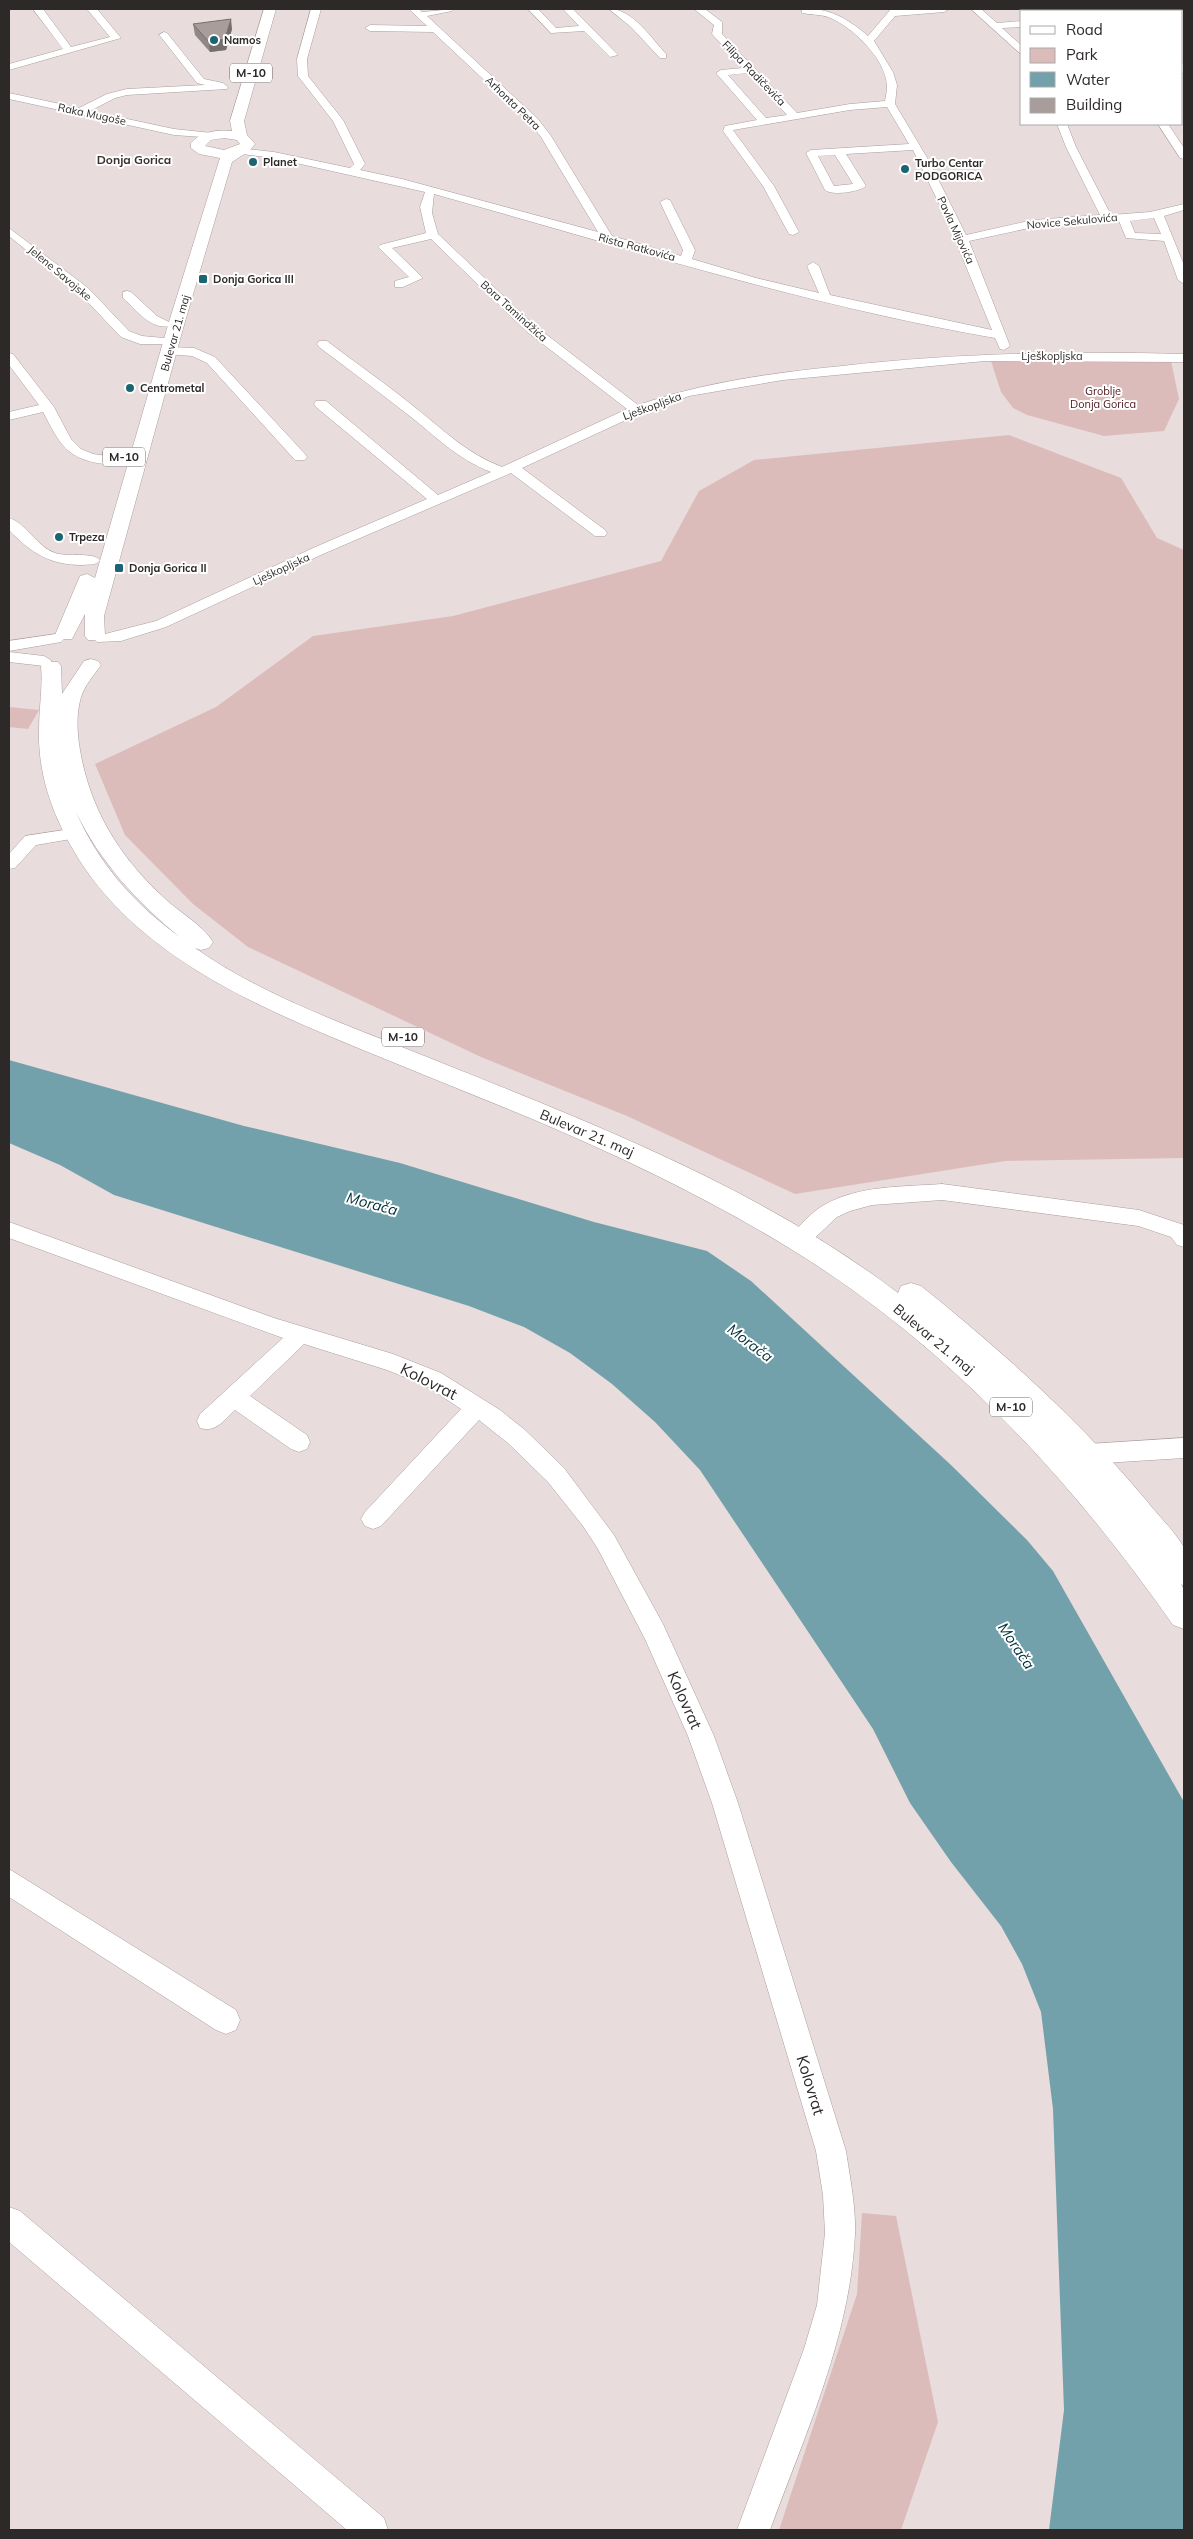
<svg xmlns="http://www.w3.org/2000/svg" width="1193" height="2539" viewBox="0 0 1193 2539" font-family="Mulish,sans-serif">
<rect width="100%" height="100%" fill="#e9dcdc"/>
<!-- green -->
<path fill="#dcbcbb" d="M 1084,360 L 1171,361 L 1179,399 L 1164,431 L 1104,436 L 1027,415 L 1013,408 L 1001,392 L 991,361 Z
M 1009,435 L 1121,478 L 1157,538 L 1184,550 L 1184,1158 L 1005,1161 L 795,1194 L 627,1116 L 481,1057 L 248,947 L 193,904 L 125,835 L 95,764 L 216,707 L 313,636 L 453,616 L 661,561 L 699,491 L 754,460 Z
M 9,707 L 39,710 L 28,729 L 9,727 Z
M 862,2213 L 896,2216 L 938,2422 L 901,2530 L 779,2530 L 857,2294 Z"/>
<!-- water -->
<path fill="#73a1ab" d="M 9,1060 L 244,1126 L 400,1163 L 594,1222 L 707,1251 L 751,1281 L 951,1465 L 1027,1540 L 1053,1571 L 1184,1802 L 1184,2530 L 1049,2530 L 1064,2410 L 1053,2109 L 1041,2012 L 1022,1964 L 1001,1926 L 951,1862 L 910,1803 L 873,1729 L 700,1470 L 655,1422 L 612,1384 L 570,1353 L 524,1327 L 469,1306 L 114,1195 L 60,1165 L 9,1143 Z"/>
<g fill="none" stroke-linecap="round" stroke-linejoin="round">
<defs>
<path id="street" d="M 33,9 L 43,9 L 71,47 L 110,37 L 87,9 L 97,9 L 121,38 L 9,70 L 9,64 L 63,49 Z
M 311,9 L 321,9 L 307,59 L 308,76 L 343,120 L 365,164 L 360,170 L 402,179 L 598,232 L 541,137 L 530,123 L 433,32 L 370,31 L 365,28 L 370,25 L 427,26 L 409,9 L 419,9 L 422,12 L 454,9 L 452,11 L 427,16 L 538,119 L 551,136 L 612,236 L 681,256 L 683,250 L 660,202 L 666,199 L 670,200 L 695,250 L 692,259 L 756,278 L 819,293 L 807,266 L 813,262 L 819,266 L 830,295 L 992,330 L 948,222 L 913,150 L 846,154 L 866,186 C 859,192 832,196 825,190 L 806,153 L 811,150 L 909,144 L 887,107 L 850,110 L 733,130 L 774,186 L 799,232 L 793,235 L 789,234 L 763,186 L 723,131 L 725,126 L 757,120 L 716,73 L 721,70 L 743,68 L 712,34 L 714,25 L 694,9 L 705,9 L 722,22 L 722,34 L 797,113 L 850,104 L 885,101 C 886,96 887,91 887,86 C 886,59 852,26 828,17 C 820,14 811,15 802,13 L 802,9 C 829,7 848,19 868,36 L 891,9 L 949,9 L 944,12 L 895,16 L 874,41 L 893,72 L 897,85 L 895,104 L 929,161 L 966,235 L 1033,220 L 1100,215 L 1066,147 L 1057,124 L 1067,124 L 1076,147 L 1111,215 L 1150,212 L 1184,204 L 1184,210 L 1164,216 L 1184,265 L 1184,284 L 1178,280 L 1164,241 L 1126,238 L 1119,221 L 1043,225 L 969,241 L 1010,346 L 1004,350 L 1000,349 L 995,338 C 805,305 620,246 434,194 L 432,213 L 438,234 L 534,325 L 638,405 C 705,382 772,373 842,366 C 956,353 1070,351 1184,354 L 1184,362 L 985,361 L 783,380 L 689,396 L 641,413 L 522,468 L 605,530 L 607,533 L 605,536 L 595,536 L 511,473 L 323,554 L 166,627 L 121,641 L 97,642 L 94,639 L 97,636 L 156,621 L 313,548 L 427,499 L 316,407 L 314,404 L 316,401 L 326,401 L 438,495 L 491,472 C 455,458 436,436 407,414 C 378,391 348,369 319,347 L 317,344 L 319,341 L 327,341 C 357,364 388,385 417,409 C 446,432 466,453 502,467 L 627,409 L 526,331 L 431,239 L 392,248 L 423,278 L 403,287 L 395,287 L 395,281 L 409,277 L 378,247 L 380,245 L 426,233 L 420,207 L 425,192 L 274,158 L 234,153 L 234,149 L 238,148 L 274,152 L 350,168 L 354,164 L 333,121 L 298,76 L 297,59 ZM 748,73 L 787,115 L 766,118 L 728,75 ZM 835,155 L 853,184 L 834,186 L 818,156 ZM 1154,218 L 1161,234 L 1135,233 L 1130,221 Z
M 528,9 L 538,9 L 556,28 L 579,26 L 563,9 L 573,9 L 618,55 L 610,57 L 584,31 L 551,33 Z
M 609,9 C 632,8 652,39 666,54 L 666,58 L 660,58 L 631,27 Z
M 971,9 L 981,9 L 997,23 L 1022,21 L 1022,27 L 1002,28 L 1022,46 L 1022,55 Z
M 164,32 L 167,33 L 204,79 L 223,83 L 228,87 L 227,89 L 127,95 L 115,98 L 90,111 L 174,129 L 212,133 L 217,136 L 216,138 L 174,135 L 9,99 L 9,93 L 79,108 L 107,94 L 127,89 L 205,85 L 197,83 L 161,37 L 159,35 Z
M 1182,64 L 1184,65 L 1184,74 L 1182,73 Z
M 1158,124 L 1168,124 L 1184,148 L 1184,159 L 1180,158 Z
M 9,228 L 88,288 L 129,331 L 142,336 L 164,338 L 166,341 L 164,344 L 140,344 L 121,337 L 80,294 L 9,236 Z
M 127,291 L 131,292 L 157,316 L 171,323 L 169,326 C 151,330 135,309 123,298 L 123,292 Z
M 170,347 L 194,348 L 215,357 L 305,454 L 307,457 L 305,460 L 295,460 L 207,363 L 192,356 L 166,354 L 164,351 Z
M 9,353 L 13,354 L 54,407 L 71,439 L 81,449 L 93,454 L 128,459 L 130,462 L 128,465 C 120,467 112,465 104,464 C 66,459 60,444 43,412 L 9,420 L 9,412 L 39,405 L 9,365 Z
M 9,518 C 25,522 37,547 55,553 C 66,557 94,552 100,560 C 96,566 89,564 82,565 C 50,565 31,553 9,530 Z
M 56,634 L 61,636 L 64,639 L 61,642 L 9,651 L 9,641 Z
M 9,652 L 44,656 L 52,661 L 44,666 L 9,662 Z
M 77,828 L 83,829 L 86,833 L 83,837 L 36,845 L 15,868 L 9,869 L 9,854 L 25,836 Z
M 942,1184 L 1139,1210 L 1184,1225 L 1184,1247 L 1177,1245 L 1171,1237 L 1138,1226 L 942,1200 L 872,1205 L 850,1211 L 837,1217 L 804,1248 L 797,1250 L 790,1248 L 787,1242 L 790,1236 C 800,1226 811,1212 824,1205 C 859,1185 903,1187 942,1184 Z
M 9,1222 L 274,1318 L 393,1354 L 441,1373 L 500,1410 L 525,1430 L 564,1468 L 614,1535 L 663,1624 L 714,1736 L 738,1803 L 846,2151 C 850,2178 856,2207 855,2234 C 850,2338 805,2434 770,2530 L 737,2530 L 804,2349 L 817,2305 L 825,2233 L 823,2195 L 816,2151 L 712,1803 L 688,1736 L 645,1639 L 598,1549 L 583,1526 L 548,1482 L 509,1444 L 479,1420 L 381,1526 L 373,1529 L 365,1526 L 361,1519 L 365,1512 L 461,1409 L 425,1385 L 387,1370 L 304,1344 L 250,1396 L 307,1435 L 310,1442 L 307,1449 L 299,1452 L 291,1449 L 235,1410 C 224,1420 216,1433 200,1428 L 197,1421 L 200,1414 L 283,1338 L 9,1238 Z
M 1184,1438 L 1184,1458 L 1088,1464 L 1080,1461 L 1077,1454 L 1080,1447 L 1088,1444 Z
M 9,1869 L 236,2010 L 240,2020 L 236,2030 L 226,2034 L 216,2030 L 9,1897 Z
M 9,2207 L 20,2211 L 384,2518 L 388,2530 L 347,2530 L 9,2242 Z"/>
<path id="primary" d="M 264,9 L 276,9 L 244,121 L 247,135 L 255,144 L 249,151 L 232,162 L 184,325 L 104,616 L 105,636 L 102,640 L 88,640 L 85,636 L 85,614 L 72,639 L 58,639 L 55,635 L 80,576 L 87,574 L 95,578 L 168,325 L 220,158 L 199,154 L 191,148 L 191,143 C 200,132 218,129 232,131 L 230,121 ZM 224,138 L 237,140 L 240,144 L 224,150 L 205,146 L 211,140 Z
M 91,659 L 98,661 L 101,665 C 94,675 85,685 81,697 C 76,714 77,733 80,750 C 90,809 119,856 162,896 C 177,911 202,924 213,942 L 209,948 L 201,950 L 195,948 C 267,999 361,1030 442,1063 C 599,1126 761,1189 898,1293 L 901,1286 L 911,1283 L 921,1286 C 1002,1351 1079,1420 1146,1500 C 1155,1512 1179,1536 1184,1548 C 1188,1557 1184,1575 1184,1586 L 1181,1584 L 1184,1590 L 1184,1629 L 1173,1625 C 1066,1472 938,1336 776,1240 C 697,1193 615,1154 530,1118 C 474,1095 419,1073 363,1050 C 244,1001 113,946 58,820 C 45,791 38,760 39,729 C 39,708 43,687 41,666 L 44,662 L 58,662 L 61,666 L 62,694 L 84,661 ZM 76,812 C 100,862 137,902 180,937 C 135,905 98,863 76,812 Z"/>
</defs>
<!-- street casing -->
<use href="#street" stroke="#aa9e9d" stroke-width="1"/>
<!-- primary casing -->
<use href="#primary" stroke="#aa9e9d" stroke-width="1"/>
<!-- street -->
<use href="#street" fill="#fff" fill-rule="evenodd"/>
<!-- primary -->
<use href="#primary" fill="#fff" fill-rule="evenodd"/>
</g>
<!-- wall -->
<path fill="#918786" d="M 193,24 L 232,29 L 226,50 L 210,52 L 195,35 Z"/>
<!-- shaded-wall -->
<path fill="#766e6d" d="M 231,19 L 232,29 L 226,50 L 210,52 L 209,42 Z"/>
<!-- building -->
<path fill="#a99d9c" stroke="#766e6d" d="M 231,19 L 225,39 L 209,42 L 193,24 Z"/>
<!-- markers -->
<g fill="#1b6471" stroke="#fff" stroke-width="2">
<circle cx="214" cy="40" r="5"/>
<circle cx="253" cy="162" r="5"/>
<circle cx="905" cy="169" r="5"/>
<rect x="198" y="274" width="10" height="10" rx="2.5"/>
<circle cx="130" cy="388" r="5"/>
<circle cx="59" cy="537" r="5"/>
<rect x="114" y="563" width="10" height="10" rx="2.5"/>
</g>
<g text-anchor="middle" stroke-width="4" stroke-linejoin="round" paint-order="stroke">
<!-- far-poi labels -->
<g font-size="11" font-weight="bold" fill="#2e2929" stroke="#fff" text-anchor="start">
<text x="224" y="44">Namos</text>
<text x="263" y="166">Planet</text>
<text x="915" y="167">Turbo Centar<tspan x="915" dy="13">PODGORICA</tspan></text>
<text x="213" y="283">Donja Gorica III</text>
<text x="140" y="392">Centrometal</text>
<text x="69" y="541">Trpeza</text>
<text x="129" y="572">Donja Gorica II</text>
</g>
<!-- far-street labels -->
<g font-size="11" fill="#2e2929" stroke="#fff">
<text transform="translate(754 73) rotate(46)" y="4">Filipa Radičevića</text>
<text transform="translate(513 103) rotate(44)" y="4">Arhonta Petra</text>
<text transform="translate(92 114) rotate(12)" y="4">Raka Mugoše</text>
<text transform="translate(1072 221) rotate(-5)" y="4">Novice Sekulovića</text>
<text transform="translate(956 230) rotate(65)" y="4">Pavla Mijovića</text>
<text transform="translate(637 247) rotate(15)" y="4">Rista Ratkovića</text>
<text transform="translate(60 273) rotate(40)" y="4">Jelene Savojske</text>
<text transform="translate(514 311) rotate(42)" y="4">Bora Tamindžića</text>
<text transform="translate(175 333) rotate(-74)" y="4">Bulevar 21. maj</text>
<text x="1052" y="360">Lješkopljska</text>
<text transform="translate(652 406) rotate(-20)" y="4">Lješkopljska</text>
<text transform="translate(281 569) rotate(-25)" y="4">Lješkopljska</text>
</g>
<!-- far-park labels -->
<g font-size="11" fill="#4a1418" stroke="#fff">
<text x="1103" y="395">Groblje<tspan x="1103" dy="13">Donja Gorica</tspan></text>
</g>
<!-- shield labels -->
<g fill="#fff" stroke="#6d6969" stroke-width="1">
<rect x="230" y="63.5" width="42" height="19" rx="4"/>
<rect x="103" y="447.5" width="42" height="19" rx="4"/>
<rect x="382" y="1027.5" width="42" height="19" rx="4"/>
<rect x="990" y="1397.5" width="42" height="19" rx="4"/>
</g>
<g font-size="12" font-weight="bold" fill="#2e2929">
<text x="251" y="77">M-10</text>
<text x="124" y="461">M-10</text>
<text x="403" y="1041">M-10</text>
<text x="1011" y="1411">M-10</text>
</g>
<!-- far-neighbourhood labels -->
<g font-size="12" font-weight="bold" fill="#3a302f" stroke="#fff">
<text x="134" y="164">Donja Gorica</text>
</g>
<!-- street labels -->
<g font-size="14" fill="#2e2929" stroke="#fff">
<text transform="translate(587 1133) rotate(23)" y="5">Bulevar 21. maj</text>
<text transform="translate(934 1339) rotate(40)" y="5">Bulevar 21. maj</text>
</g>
<!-- water labels -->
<g font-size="15" font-style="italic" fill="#023139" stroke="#fff">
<text transform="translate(372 1204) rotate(15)" y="5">Morača</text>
<text transform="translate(750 1343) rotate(37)" y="5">Morača</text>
<text transform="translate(1016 1646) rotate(56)" y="5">Morača</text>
</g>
<!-- near-street labels -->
<g font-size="16" fill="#2e2929" stroke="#fff">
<text transform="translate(429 1381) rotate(27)" y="6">Kolovrat</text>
<text transform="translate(685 1700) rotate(66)" y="6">Kolovrat</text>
<text transform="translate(811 2085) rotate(73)" y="6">Kolovrat</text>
</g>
</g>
<!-- border -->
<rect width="1193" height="2539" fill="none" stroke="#2e2929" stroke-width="20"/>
<!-- legend -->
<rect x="1020" y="10" width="162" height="115" fill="#ffffff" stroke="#aba9a9"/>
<rect x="1030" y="26" width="25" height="8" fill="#ffffff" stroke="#aba9a9"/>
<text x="1066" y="35" font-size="15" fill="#2e2929">Road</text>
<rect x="1030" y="48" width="25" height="15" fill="#dcbcbb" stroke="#aba9a9"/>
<text x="1066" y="60" font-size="15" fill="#2e2929">Park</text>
<rect x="1030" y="72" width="25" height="15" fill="#73a1ab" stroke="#aba9a9"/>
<text x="1066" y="85" font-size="15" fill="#2e2929">Water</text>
<rect x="1030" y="98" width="25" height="15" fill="#a99d9c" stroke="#aba9a9"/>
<text x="1066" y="110" font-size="15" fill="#2e2929">Building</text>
</svg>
